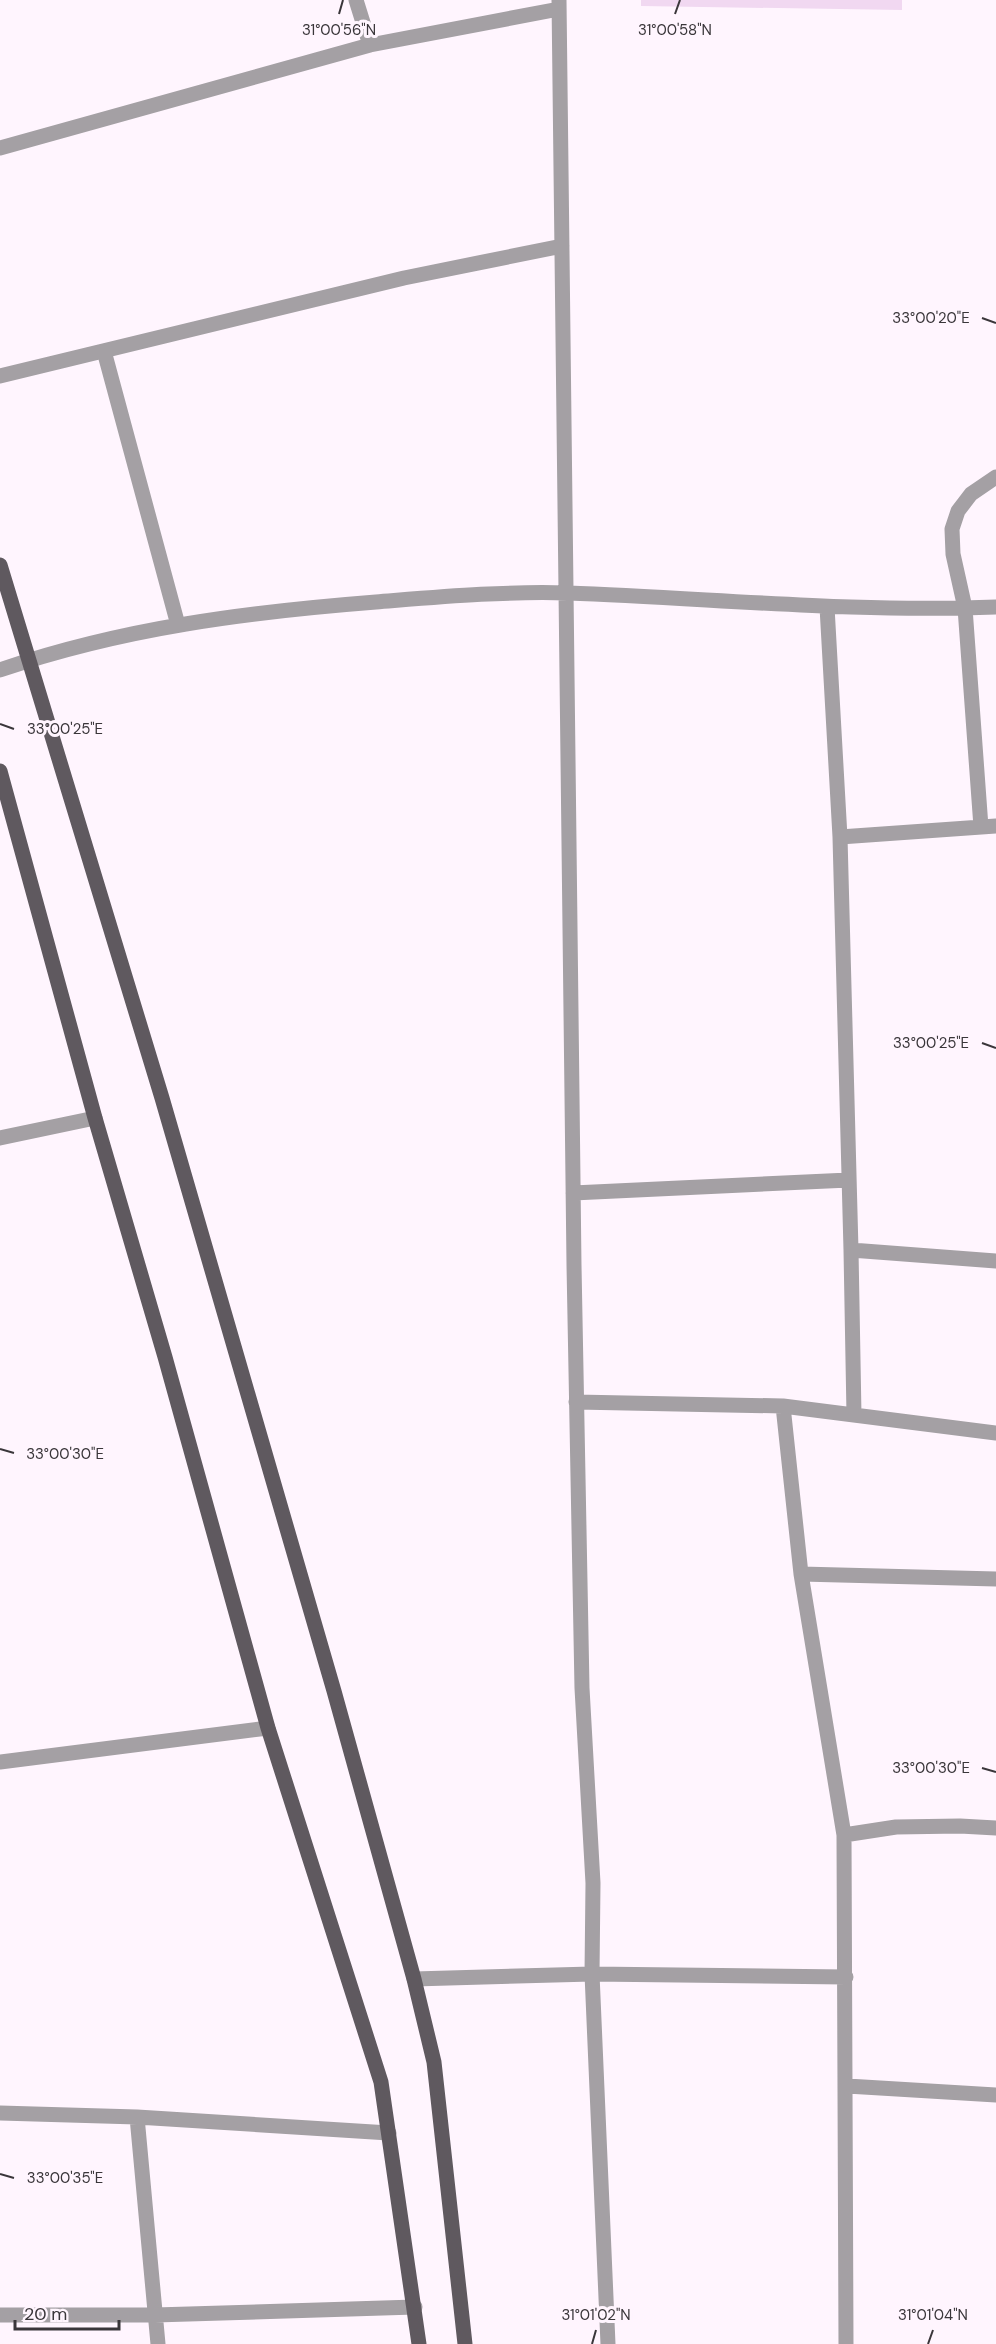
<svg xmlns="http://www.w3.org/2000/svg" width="996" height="2344" viewBox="0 0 996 2344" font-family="'DM Sans',sans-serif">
<rect width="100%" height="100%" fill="#fff5fe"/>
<!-- green -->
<path fill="#f1d8f1" d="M 641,0 L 902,0 L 902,10 L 641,6 Z"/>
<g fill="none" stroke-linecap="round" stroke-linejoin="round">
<!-- minor -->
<path stroke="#a4a0a4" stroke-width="15" d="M 356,0 L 370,45
M 559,0 L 574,1265 L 582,1688 L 593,1883 L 592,1974 L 608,2344
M 0,148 L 370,45 L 559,9
M 104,351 L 178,625
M 0,376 L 404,278 L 562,246
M 827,607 L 840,837 L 996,826
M 0,670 C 122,628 248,612 376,602 C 439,597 504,591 568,593 C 711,598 853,613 996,607
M 981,827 L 965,608 L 953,554 L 952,529 L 958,511 L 971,494 L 996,477
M 840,837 L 851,1250 L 996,1261
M 0,1138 L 95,1118
M 573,1193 L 849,1180
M 851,1250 L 854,1415
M 576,1402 L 783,1406 L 996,1433
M 783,1406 L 801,1574 L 844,1835 L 846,2344
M 801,1574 L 996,1579
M 0,1762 L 268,1728
M 844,1835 L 896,1827 L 960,1826 L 996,1828
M 414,1979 L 592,1974 L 846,1977
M 847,2086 L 996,2095
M 0,2113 L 137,2117 L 389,2133
M 137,2117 L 158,2344
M 0,2315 L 155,2315 L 415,2307"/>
<!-- major -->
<path stroke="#5f595f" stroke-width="15" d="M 0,565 L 162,1098 L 334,1691 L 414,1979 L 434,2062 L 465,2344
M 0,771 L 95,1118 L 165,1357 L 268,1728 L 381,2082 L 419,2344"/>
</g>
<!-- ticks -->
<path fill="none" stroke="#3a363a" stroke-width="2" d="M 339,14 L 343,0M 675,14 L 680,0M 982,318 L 996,323M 0,724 L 14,729M 982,1043 L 996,1048M 0,1449 L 14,1453M 982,1768 L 996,1772M 0,2174 L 14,2178M 592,2344 L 596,2330M 928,2344 L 933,2330"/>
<g font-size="15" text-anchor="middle" fill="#3a363a" stroke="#fff5fe" stroke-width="6" stroke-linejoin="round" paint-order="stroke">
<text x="339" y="35">31°00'56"N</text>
<text x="675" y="35">31°00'58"N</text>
<text x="931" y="323">33°00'20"E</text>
<text x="65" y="734">33°00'25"E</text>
<text x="931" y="1048">33°00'25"E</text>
<text x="65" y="1459">33°00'30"E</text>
<text x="931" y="1773">33°00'30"E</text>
<text x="65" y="2183">33°00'35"E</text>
<text x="596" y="2320">31°01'02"N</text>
<text x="933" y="2320">31°01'04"N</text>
</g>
<!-- scale -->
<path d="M15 2320v9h104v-9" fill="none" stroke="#3a363a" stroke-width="3"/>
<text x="24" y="2320" font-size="18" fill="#3a363a" stroke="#fff5fe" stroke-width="4.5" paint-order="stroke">20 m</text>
</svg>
